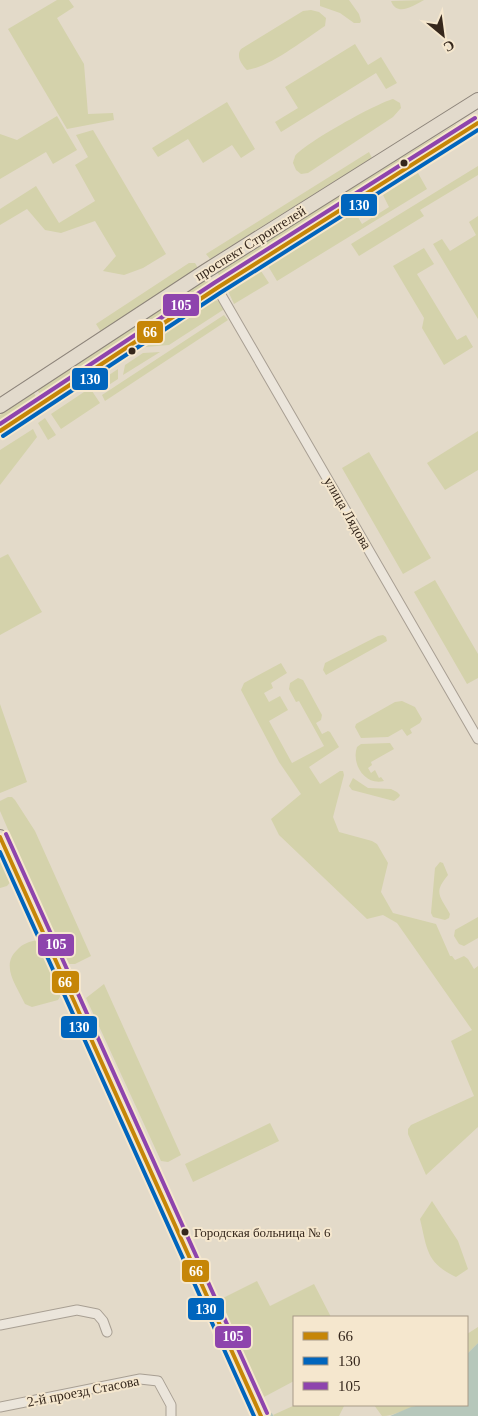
<svg xmlns="http://www.w3.org/2000/svg" width="478" height="1416" viewBox="0 0 478 1416" font-family="Georgia,serif">
<rect width="100%" height="100%" fill="#e3dac9"/>
<!-- green -->
<path fill="#d4d2ab" d="M 57,0 L 69,0 L 74,7 L 57,18 L 84,64 L 88,114 L 113,113 L 114,120 L 67,129 L 8,29 Z
M 320,0 L 349,0 L 359,14 L 361,21 L 360,23 L 354,23 L 340,13 L 320,6 Z
M 424,0 C 413,6 397,17 391,1 Z
M 311,10 L 319,12 L 326,18 L 325,26 C 305,39 270,67 247,70 C 241,64 236,56 241,49 L 303,11 Z
M 355,44 L 368,65 L 381,57 L 397,83 L 386,89 L 376,73 L 281,132 L 275,122 L 298,108 L 285,87 Z
M 393,99 L 400,103 L 401,108 L 393,117 L 308,173 L 301,174 L 296,170 L 293,163 C 293,162 295,157 295,156 C 305,143 377,103 393,99 Z
M 227,102 L 255,149 L 241,158 L 232,145 L 203,163 L 188,139 L 158,157 L 152,148 Z
M 57,116 L 77,150 L 53,164 L 46,152 L 0,179 L 0,134 L 17,140 Z
M 456,124 L 459,129 L 220,277 L 217,272 Z
M 93,130 L 166,254 L 143,268 L 124,275 L 103,271 L 116,256 L 95,221 L 61,233 L 45,230 L 27,209 L 0,225 L 0,209 L 36,186 L 59,223 L 95,201 L 75,165 L 88,157 L 76,135 Z
M 369,152 L 372,158 L 210,259 L 206,254 Z
M 478,166 L 478,175 L 420,210 L 424,216 L 359,256 L 351,244 Z
M 418,173 L 427,189 L 277,281 L 268,266 L 355,212 L 362,224 L 389,207 L 383,195 Z
M 478,216 L 478,319 L 433,244 L 442,239 L 450,251 L 476,235 L 469,222 Z
M 424,248 L 434,264 L 417,274 L 457,340 L 466,335 L 473,347 L 444,365 L 422,328 L 424,318 L 393,266 Z
M 189,263 L 195,263 L 198,268 L 101,332 L 96,324 Z
M 261,271 L 269,283 L 234,304 L 228,291 Z
M 204,280 L 208,281 L 207,286 L 41,395 L 37,390 Z
M 213,299 L 221,302 L 226,308 L 169,345 L 145,347 L 147,341 Z
M 224,315 L 228,320 L 105,401 L 102,395 Z
M 160,352 L 123,375 L 125,365 L 143,353 Z
M 118,369 L 118,379 L 101,390 L 97,383 Z
M 90,388 L 100,403 L 61,429 L 51,414 Z
M 34,393 L 37,398 L 0,423 L 0,415 Z
M 45,418 L 56,435 L 48,440 L 38,423 Z
M 33,429 L 37,437 L 0,485 L 0,450 Z
M 478,431 L 478,470 L 445,490 L 427,463 Z
M 369,452 L 431,558 L 403,574 L 342,468 Z
M 8,554 L 42,612 L 0,635 L 0,558 Z
M 435,580 L 478,654 L 478,678 L 467,684 L 414,592 Z
M 383,635 L 386,637 L 387,641 L 326,675 L 323,670 L 325,663 L 378,636 Z
M 281,663 L 287,673 L 271,683 L 273,688 L 264,693 L 269,702 L 280,696 L 288,710 L 269,721 L 292,763 L 324,746 L 299,701 L 296,702 L 289,689 L 290,683 L 298,678 L 303,680 L 322,715 L 321,720 L 316,723 L 322,734 L 328,731 L 330,732 L 339,747 L 309,767 L 320,784 L 340,771 L 343,771 L 344,775 L 333,817 L 339,832 L 372,841 L 377,844 L 388,863 L 381,892 L 393,913 L 436,924 L 450,956 L 452,956 L 455,960 L 464,956 L 468,959 L 474,969 L 478,966 L 478,1127 L 426,1175 L 408,1134 L 408,1129 L 411,1125 L 474,1096 L 451,1041 L 472,1030 L 397,923 L 383,915 L 367,919 L 279,835 L 271,819 L 301,794 L 279,762 L 241,690 L 244,683 Z
M 402,701 L 415,707 L 422,719 L 420,723 L 410,729 L 412,733 L 407,736 L 402,729 L 388,737 L 361,738 L 355,727 L 356,724 L 395,702 Z
M 0,704 L 27,782 L 0,793 Z
M 390,743 L 394,749 L 371,762 L 372,765 L 368,768 L 371,773 L 375,770 L 379,778 L 381,777 L 384,781 C 365,786 351,764 357,747 L 361,744 Z
M 353,778 L 368,788 L 391,789 L 397,792 L 400,795 L 399,797 L 394,801 L 352,790 L 349,786 Z
M 8,797 L 12,797 L 15,800 L 35,831 L 91,956 L 75,964 L 66,964 L 0,811 L 0,801 Z
M 0,849 L 13,879 L 7,886 L 0,888 Z
M 440,862 L 443,863 L 448,875 C 433,893 440,896 450,914 L 449,918 L 445,920 L 433,917 L 431,913 L 435,868 Z
M 478,917 L 478,938 L 464,946 L 459,944 L 454,936 L 455,930 Z
M 38,940 L 61,995 L 58,1000 L 32,1007 L 25,1004 C 17,986 0,966 17,950 C 22,944 30,941 38,940 Z
M 104,984 L 181,1155 L 168,1162 L 161,1161 L 86,998 Z
M 270,1123 L 279,1141 L 193,1182 L 185,1164 Z
M 432,1201 L 458,1241 L 468,1269 L 456,1277 C 426,1263 427,1248 420,1219 Z
M 257,1281 L 270,1306 L 314,1284 L 331,1317 L 294,1317 L 294,1381 L 264,1397 L 219,1300 Z
M 478,1327 L 478,1343 L 467,1354 L 467,1334 Z
M 295,1405 L 343,1405 L 344,1406 L 339,1416 L 274,1416 L 273,1415 Z
M 374,1405 L 420,1405 C 407,1408 395,1416 382,1416 Z"/>
<!-- water -->
<path fill="#b6c7bb" d="M 478,1343 L 478,1416 L 390,1416 L 411,1407 L 420,1405 L 467,1405 L 467,1354 Z"/>
<g fill="none" stroke-linecap="round" stroke-linejoin="round">
<!-- stream -->
<path stroke="#b6c7bb" stroke-width="2.5" d="M 271,1414 L 272,1416"/>
<defs>
<path id="minor" d="M 217,288 L 478,739
M 0,1325 L 77,1310 L 97,1314 L 103,1321 L 107,1332
M 0,1407 L 140,1379 L 158,1381 L 171,1405 L 171,1416"/>
<path id="primary" d="M 0,406 L 206,271 L 478,100
M 0,431 L 217,288 L 478,123
M 0,837 L 261,1416"/>
</defs>
<!-- minor casing -->
<use href="#minor" stroke="#a89f93" stroke-width="11"/>
<!-- primary casing -->
<use href="#primary" stroke="#8d847a" stroke-width="16"/>
<!-- minor -->
<use href="#minor" stroke="#ebe5db" stroke-width="9"/>
<!-- primary -->
<use href="#primary" stroke="#e2dacc" stroke-width="14"/>
<defs>
<path id="bus-1" d="M 0,431 L 217,288 L 478,123
M 0,837 L 261,1416"/>
<path id="bus-2" d="M 3,436 L 220,293 L 478,130
M 0,852 L 254,1416"/>
<path id="bus-3" d="M 0,424 L 214,283 L 475,118
M 6,834 L 267,1413"/>
</defs>
<!-- bus-1 casing -->
<use href="#bus-1" stroke="#f5e7ce" stroke-width="8"/>
<!-- bus-2 casing -->
<use href="#bus-2" stroke="#f5e7ce" stroke-width="8"/>
<!-- bus-3 casing -->
<use href="#bus-3" stroke="#f5e7ce" stroke-width="8"/>
<!-- bus-1 -->
<use href="#bus-1" stroke="#c68607" stroke-width="4"/>
<!-- bus-2 -->
<use href="#bus-2" stroke="#0065bd" stroke-width="4"/>
<!-- bus-3 -->
<use href="#bus-3" stroke="#8e44ad" stroke-width="4"/>
</g>
<!-- markers -->
<g fill="#35271c" stroke="#f5e7ce" stroke-width="2">
<circle cx="404" cy="163" r="4.5"/>
<circle cx="132" cy="351" r="4.5"/>
<circle cx="185" cy="1232" r="4.5"/>
</g>
<g text-anchor="middle" stroke-width="4" stroke-linejoin="round" paint-order="stroke">
<!-- bus labels -->
<g font-size="13" fill="#35271c" stroke="#f5e7ce" text-anchor="start">
<text x="194" y="1237">Городская больница № 6</text>
</g>
<!-- street labels -->
<g font-size="14" fill="#35271c" stroke="#f5e7ce">
<text transform="translate(250 243) rotate(-32)" y="5">проспект Строителей</text>
<text transform="translate(348 513) rotate(60)" y="5">улица Лядова</text>
<text transform="translate(83 1391) rotate(-11)" y="5">2-й проезд Стасова</text>
</g>
</g>
<g stroke="#f5e7ce" stroke-width="2">
<rect x="340" y="193" width="38" height="24" rx="5" fill="#0065bd"/>
<rect x="162" y="293" width="38" height="24" rx="5" fill="#8e44ad"/>
<rect x="136" y="320" width="28" height="24" rx="5" fill="#c68607"/>
<rect x="71" y="367" width="38" height="24" rx="5" fill="#0065bd"/>
<rect x="37" y="933" width="38" height="24" rx="5" fill="#8e44ad"/>
<rect x="51" y="970" width="29" height="24" rx="5" fill="#c68607"/>
<rect x="60" y="1015" width="38" height="24" rx="5" fill="#0065bd"/>
<rect x="181" y="1259" width="29" height="24" rx="5" fill="#c68607"/>
<rect x="187" y="1297" width="38" height="24" rx="5" fill="#0065bd"/>
<rect x="214" y="1325" width="38" height="24" rx="5" fill="#8e44ad"/>
</g>
<g font-size="14" text-anchor="middle" font-weight="bold" fill="#fff">
<text x="359" y="210">130</text>
<text x="181" y="310">105</text>
<text x="150" y="337">66</text>
<text x="90" y="384">130</text>
<text x="56" y="949">105</text>
<text x="65" y="987">66</text>
<text x="79" y="1032">130</text>
<text x="196" y="1276">66</text>
<text x="206" y="1314">130</text>
<text x="233" y="1341">105</text>
</g>
<!-- legend -->
<rect x="293" y="1316" width="175" height="90" fill="#f5e7ce" stroke="#a89a87"/>
<rect x="303" y="1332" width="25" height="8" fill="#c68607" stroke="#a89a87"/>
<text x="338" y="1341" font-size="15" fill="#35271c">66</text>
<rect x="303" y="1357" width="25" height="8" fill="#0065bd" stroke="#a89a87"/>
<text x="338" y="1366" font-size="15" fill="#35271c">130</text>
<rect x="303" y="1382" width="25" height="8" fill="#8e44ad" stroke="#a89a87"/>
<text x="338" y="1391" font-size="15" fill="#35271c">105</text>
<!-- north arrow -->
<g transform="translate(443 35) rotate(151)" stroke="#f5e7ce" stroke-width="4" paint-order="stroke">
<path d="M0-4L9 19L0 12L-9 19Z" fill="#35271c"/>
<text y="-8" font-size="14" font-weight="bold" text-anchor="middle" fill="#35271c">С</text>
</g>
</svg>
